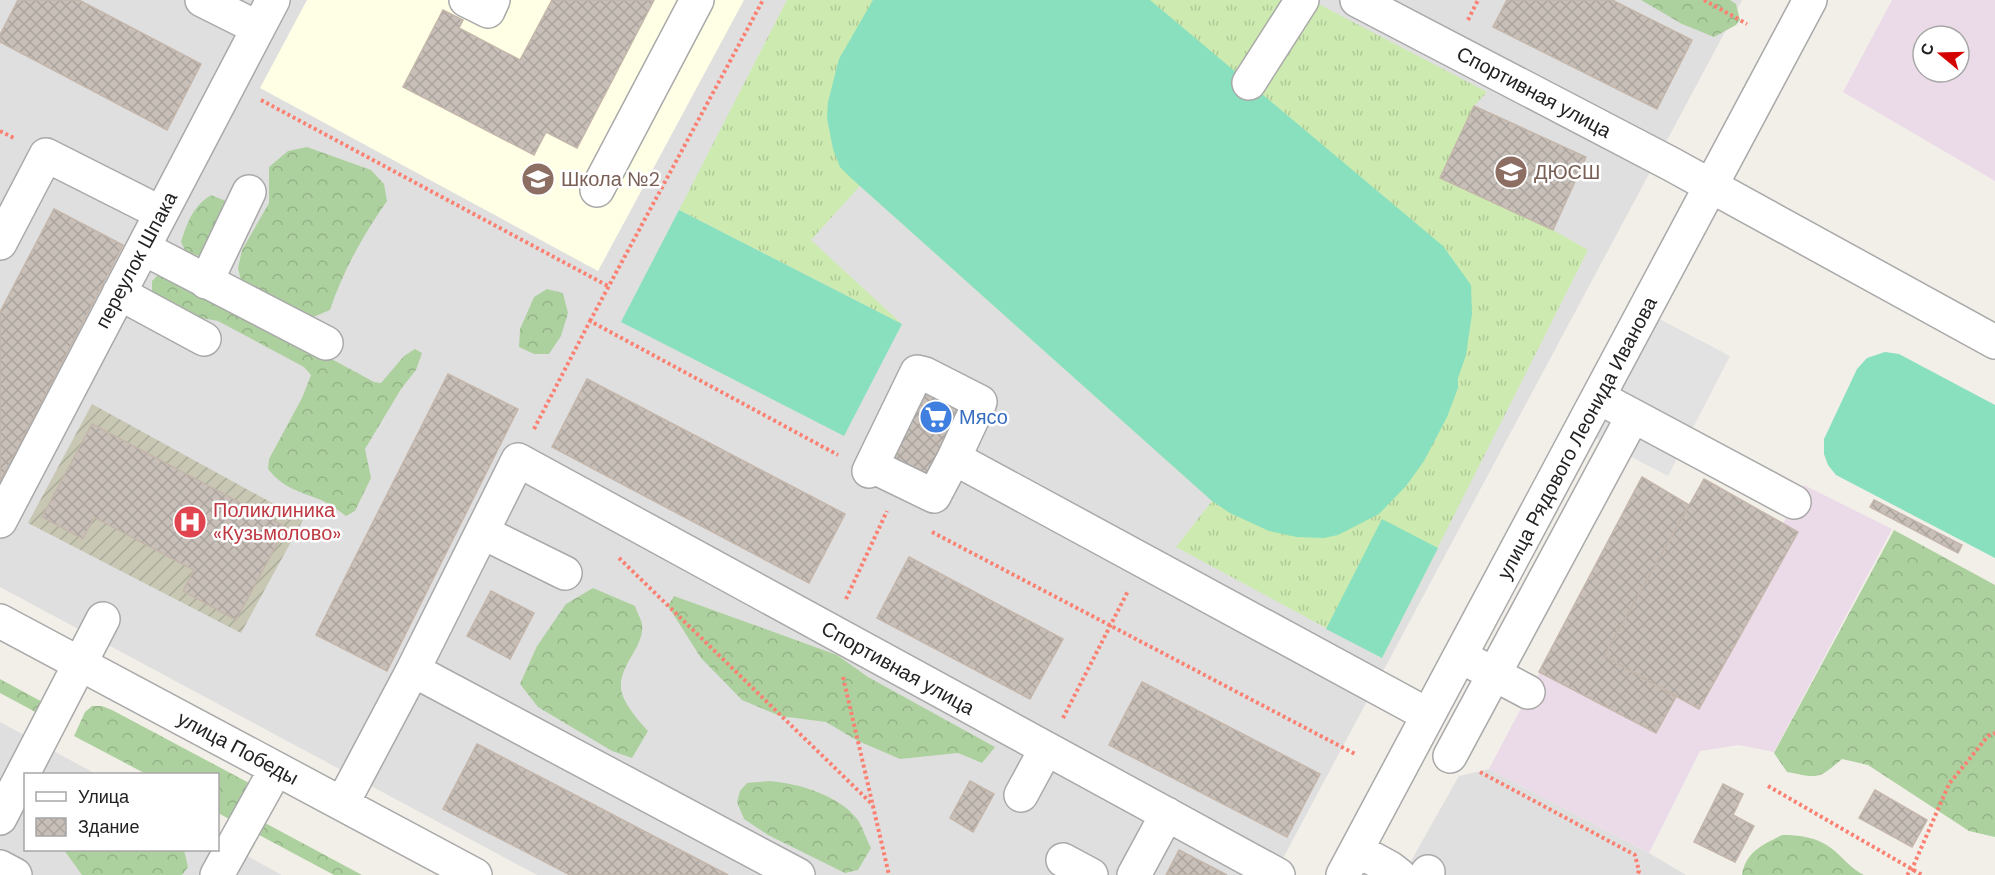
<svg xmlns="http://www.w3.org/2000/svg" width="1995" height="875" viewBox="0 0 1995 875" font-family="'DM Sans',sans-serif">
<defs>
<pattern id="construction-furrows" width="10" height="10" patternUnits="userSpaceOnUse" patternTransform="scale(1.5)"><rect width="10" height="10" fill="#c7c7b4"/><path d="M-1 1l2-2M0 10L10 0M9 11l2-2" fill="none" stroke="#abab9a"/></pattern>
<pattern id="grass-tufts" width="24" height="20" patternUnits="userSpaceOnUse" patternTransform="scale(1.5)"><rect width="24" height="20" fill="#cdebb0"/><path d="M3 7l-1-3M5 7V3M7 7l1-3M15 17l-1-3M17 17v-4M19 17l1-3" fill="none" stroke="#b0c997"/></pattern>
<pattern id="forest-crowns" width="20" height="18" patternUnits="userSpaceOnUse" patternTransform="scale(1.5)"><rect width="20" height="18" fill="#add19e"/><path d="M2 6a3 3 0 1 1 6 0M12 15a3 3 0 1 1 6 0" fill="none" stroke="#95b388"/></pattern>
<pattern id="building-cross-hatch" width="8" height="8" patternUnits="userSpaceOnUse" patternTransform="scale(1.5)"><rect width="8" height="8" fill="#c7bfb8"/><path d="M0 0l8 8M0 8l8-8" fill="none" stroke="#aba49e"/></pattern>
</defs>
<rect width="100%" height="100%" fill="#f2efe9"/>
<!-- residential -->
<path fill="#e0dfdf" d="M 0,0 L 1742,0 L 1274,875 L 537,875 L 0,587 Z
M 0,722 L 96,774 L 26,774 L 26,850 L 218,850 L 218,840 L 282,875 L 0,875 Z
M 1489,769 L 1649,853 L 1686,875 L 1403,875 L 1459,776 Z"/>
<!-- industrial -->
<path fill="#ebdbe8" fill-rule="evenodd" d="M 1892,0 L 1995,0 L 1995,181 L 1843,92 ZM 1923,36 L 1959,36 L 1959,72 L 1923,72 Z
M 1642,477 L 1689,504 L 1704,479 L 1783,523 L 1804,485 L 1892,529 L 1774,752 L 1739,745 L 1700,751 L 1649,853 L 1489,769 Z"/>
<!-- education -->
<path fill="#ffffe5" d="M 307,0 L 744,0 L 598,271 L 260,88 Z"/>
<!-- construction -->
<path fill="url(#construction-furrows)" d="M 92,404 L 303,520 L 241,633 L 28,523 Z"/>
<!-- grass -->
<path fill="url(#grass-tufts)" d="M 787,0 L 1311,0 L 1487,92 L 1474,106 L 1440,178 L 1553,230 L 1588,250 L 1382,658 L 1176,547 L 1212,501 L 860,186 L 811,240 L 902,324 L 679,210 Z"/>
<!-- forest -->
<path fill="url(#forest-crowns)" d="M 1641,0 L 1730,0 L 1736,4 L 1740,20 L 1736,25 L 1714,37 L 1682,24 Z
M 307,147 L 371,170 L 384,184 L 387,201 C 363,235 343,271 330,310 L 311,318 L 241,281 L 238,268 L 242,250 L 269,203 L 269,167 L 288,151 Z
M 211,195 L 226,201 L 203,257 L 186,252 L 181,242 C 187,223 193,206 211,195 Z
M 160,273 L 315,350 L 374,382 L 381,383 L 404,356 L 415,349 L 422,353 L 416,370 L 401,389 L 365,449 L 371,478 L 355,511 L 346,516 C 338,510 330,504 321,500 C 299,491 284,489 268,469 L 269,459 L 302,398 L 311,375 L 304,367 L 218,321 L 196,317 L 166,302 L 152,291 L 152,281 Z
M 547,289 L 563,293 L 568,313 L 561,336 L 549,354 L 534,354 L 519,347 L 520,329 L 534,297 Z
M 1894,530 L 1995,585 L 1995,837 L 1969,831 L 1868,765 L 1842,759 C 1818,780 1818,778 1787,772 L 1774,753 Z
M 593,588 L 635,606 C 637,612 641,619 642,624 C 645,646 620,664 621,687 C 621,701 639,721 648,731 L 632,758 L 612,751 L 538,707 L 520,684 L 537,646 L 566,604 Z
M 674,596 L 837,655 L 868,677 L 995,747 L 982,763 L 958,753 L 900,759 L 858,741 L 826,722 L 780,716 L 742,700 L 701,658 L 668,606 Z
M 0,679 L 46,704 L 41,715 L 0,693 Z
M 92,706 L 102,706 L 112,710 L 251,784 L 237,808 L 362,875 L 334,875 L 218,813 L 218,774 L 146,774 L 74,736 L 85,712 Z
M 769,781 C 797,783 839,795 857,819 C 863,827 866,839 871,848 L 858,870 L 845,873 L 768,835 L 744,819 L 737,802 L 740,791 L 747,783 Z
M 1782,835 C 1800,835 1816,837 1831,848 C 1843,857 1851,869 1864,875 L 1742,875 C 1746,851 1763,845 1782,835 Z
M 64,850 L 184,850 L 188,867 L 182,875 L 82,875 Z"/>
<!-- pitch -->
<path fill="#88e0be" d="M 873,0 L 1150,0 L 1443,246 L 1471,285 L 1472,314 L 1466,355 L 1458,378 L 1458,388 L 1447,417 L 1424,461 L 1406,486 L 1379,514 L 1338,535 L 1324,538 L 1297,537 L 1269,531 L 1230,513 L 1212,501 L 851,178 L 840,167 L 833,149 L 827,118 L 828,102 L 839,59 Z
M 679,210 L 902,324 L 844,436 L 621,322 Z
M 1885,352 L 1899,354 L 1995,405 L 1995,558 L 1836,475 L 1828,465 L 1824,454 L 1824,439 L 1857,369 L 1867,358 Z
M 1382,519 L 1438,548 L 1382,658 L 1326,629 Z"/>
<!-- parking -->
<path fill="#e2e2e2" d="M 1644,311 L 1730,356 L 1668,476 L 1580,430 Z"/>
<!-- building -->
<path fill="url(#building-cross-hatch)" stroke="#c4b6ab" stroke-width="1.5" d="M 18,0 L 79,0 L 201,64 L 167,130 L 0,42 L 0,35 Z
M 552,0 L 654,0 L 577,148 L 546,132 L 534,155 L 403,87 L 443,10 L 463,20 L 459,28 L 520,60 Z
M 1507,0 L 1612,0 L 1692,40 L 1657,109 L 1493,27 Z
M 1474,106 L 1586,157 L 1553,230 L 1440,178 Z
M 54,209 L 123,245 L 0,482 L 0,312 Z
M 448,374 L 518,409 L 387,671 L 316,635 Z
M 587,379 L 845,514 L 809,583 L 552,447 Z
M 924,384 L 968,406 L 931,481 L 887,459 Z
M 92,424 L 286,527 L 236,620 L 183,591 L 194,570 L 94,517 L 83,539 L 42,517 Z
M 1642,477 L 1689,505 L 1604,656 L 1676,697 L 1656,733 L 1539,672 Z
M 1704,479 L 1798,532 L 1699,709 L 1604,656 Z
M 1874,500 L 1962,545 L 1958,553 L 1870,507 Z
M 909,557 L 1063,639 L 1030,699 L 877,618 Z
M 491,591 L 534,613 L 510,659 L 467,636 Z
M 1142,682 L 1320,774 L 1287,837 L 1109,745 Z
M 477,744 L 596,806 L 728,875 L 570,875 L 443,809 Z
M 970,781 L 994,794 L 973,832 L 950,818 Z
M 1723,784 L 1743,794 L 1733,815 L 1754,826 L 1735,862 L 1694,842 Z
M 1875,790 L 1927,820 L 1912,847 L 1859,818 Z
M 1179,850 L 1227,875 L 1166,875 Z"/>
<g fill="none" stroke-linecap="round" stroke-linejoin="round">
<defs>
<path id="minor" d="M 202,0 L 258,28
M 466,0 L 488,11 L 493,0
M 1357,0 L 1671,164 L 1995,342
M 1249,83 L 1302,0
M 597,190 L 697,0
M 0,243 L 46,155 L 161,213
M 143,248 L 326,343
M 206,282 L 249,192
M 119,293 L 204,339
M 1613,405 L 1794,502
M 872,466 L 934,496 L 954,458
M 869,471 L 917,372 L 925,374 L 980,402 L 954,458 L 1428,715
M 0,521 L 273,0
M 482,532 L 565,573
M 0,621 L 475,875
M 1475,664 L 1528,692
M 413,670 L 798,875
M 1450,756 L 1633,416
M 1021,795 L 1046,749
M 342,804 L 413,670 L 518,460 L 1278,875
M 0,818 L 103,619
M 1357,850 L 1390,868 L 1399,875
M 1063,860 L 1091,875
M 0,867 L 15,875
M 217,875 L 276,769
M 1134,875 L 1167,814
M 1343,875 L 1810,0
M 1426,875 L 1428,872"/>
</defs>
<!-- minor casing -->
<use href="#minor" stroke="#a9a9a9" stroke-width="36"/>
<!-- path -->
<path stroke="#fa8072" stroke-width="4" stroke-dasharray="3 3" stroke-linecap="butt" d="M 1704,0 L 1747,24
M 1468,20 L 1478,0
M 261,100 L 608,286
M 0,131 L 16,139
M 590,321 L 763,0
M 534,429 L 590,321 L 838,455
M 932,532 L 1357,755
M 619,558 L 873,805
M 846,599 L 887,511
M 843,677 L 889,875
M 1063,718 L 1128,591
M 1480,772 L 1635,855 L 1639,871 L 1637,875
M 1768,786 L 1922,875
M 1907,875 L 1912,869 L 1949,784 L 1988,736 L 1995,733"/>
<!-- minor -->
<use href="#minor" stroke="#fff" stroke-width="33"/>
</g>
<!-- icons -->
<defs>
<symbol id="school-disc" viewBox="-11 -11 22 22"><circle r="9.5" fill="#8d6e63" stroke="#fff"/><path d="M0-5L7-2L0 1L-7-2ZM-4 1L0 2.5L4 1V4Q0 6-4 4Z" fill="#fff"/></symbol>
<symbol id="supermarket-disc" viewBox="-11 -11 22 22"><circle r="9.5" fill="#3f7fe0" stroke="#fff"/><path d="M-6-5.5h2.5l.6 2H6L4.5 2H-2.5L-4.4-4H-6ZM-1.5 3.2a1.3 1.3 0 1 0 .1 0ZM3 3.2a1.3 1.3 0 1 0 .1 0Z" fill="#fff"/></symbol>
<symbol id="hospital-disc" viewBox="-11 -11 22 22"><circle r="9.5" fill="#e0444e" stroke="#fff"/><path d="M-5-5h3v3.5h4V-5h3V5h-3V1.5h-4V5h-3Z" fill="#fff"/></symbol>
</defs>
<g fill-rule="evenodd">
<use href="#school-disc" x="1492" y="153" width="38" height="38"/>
<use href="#school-disc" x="519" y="160" width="38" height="38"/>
<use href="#supermarket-disc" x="917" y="398" width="38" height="38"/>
<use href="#hospital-disc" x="171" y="503" width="38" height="38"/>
</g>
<g text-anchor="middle" stroke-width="5" stroke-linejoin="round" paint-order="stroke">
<!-- street labels -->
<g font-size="20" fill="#222" stroke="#fff">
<text transform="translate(1534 92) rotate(28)" y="7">Спортивная улица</text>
<text transform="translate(136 260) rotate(-62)" y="7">переулок Шпака</text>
<text transform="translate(1577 438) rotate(-62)" y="7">улица Рядового Леонида Иванова</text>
<text transform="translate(898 668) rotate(29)" y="7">Спортивная улица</text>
<text transform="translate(238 748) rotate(28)" y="7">улица Победы</text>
</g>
<!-- education labels -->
<g font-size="20" fill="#785e54" stroke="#fff" text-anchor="start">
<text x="1534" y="179">ДЮСШ</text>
<text x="561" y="186">Школа №2</text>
</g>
<!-- shop labels -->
<g font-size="20" fill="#366cbe" stroke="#fff" text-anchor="start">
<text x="959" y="424">Мясо</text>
</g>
<!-- health labels -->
<g font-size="20" fill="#be3a42" stroke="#fff" text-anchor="start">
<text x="213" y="517">Поликлиника<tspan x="213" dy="23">«Кузьмолово»</tspan></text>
</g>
</g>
<!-- legend -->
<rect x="24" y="773" width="195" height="78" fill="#ffffff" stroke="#a7a7a7" stroke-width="1.5"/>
<rect x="36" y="792" width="30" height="9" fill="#ffffff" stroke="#a7a7a7" stroke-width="1.5"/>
<text x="78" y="803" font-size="18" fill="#222222">Улица</text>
<rect x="36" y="818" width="30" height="18" fill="url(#building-cross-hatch)" stroke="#a7a7a7" stroke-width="1.5"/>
<text x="78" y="833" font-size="18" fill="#222222">Здание</text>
<!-- north arrow -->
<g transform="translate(1941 54) rotate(289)"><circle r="28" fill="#ffffff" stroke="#a7a7a7" stroke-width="1.5"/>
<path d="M0-4.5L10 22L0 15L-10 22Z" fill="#d40000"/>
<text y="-9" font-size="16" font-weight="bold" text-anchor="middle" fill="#222222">С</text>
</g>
</svg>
